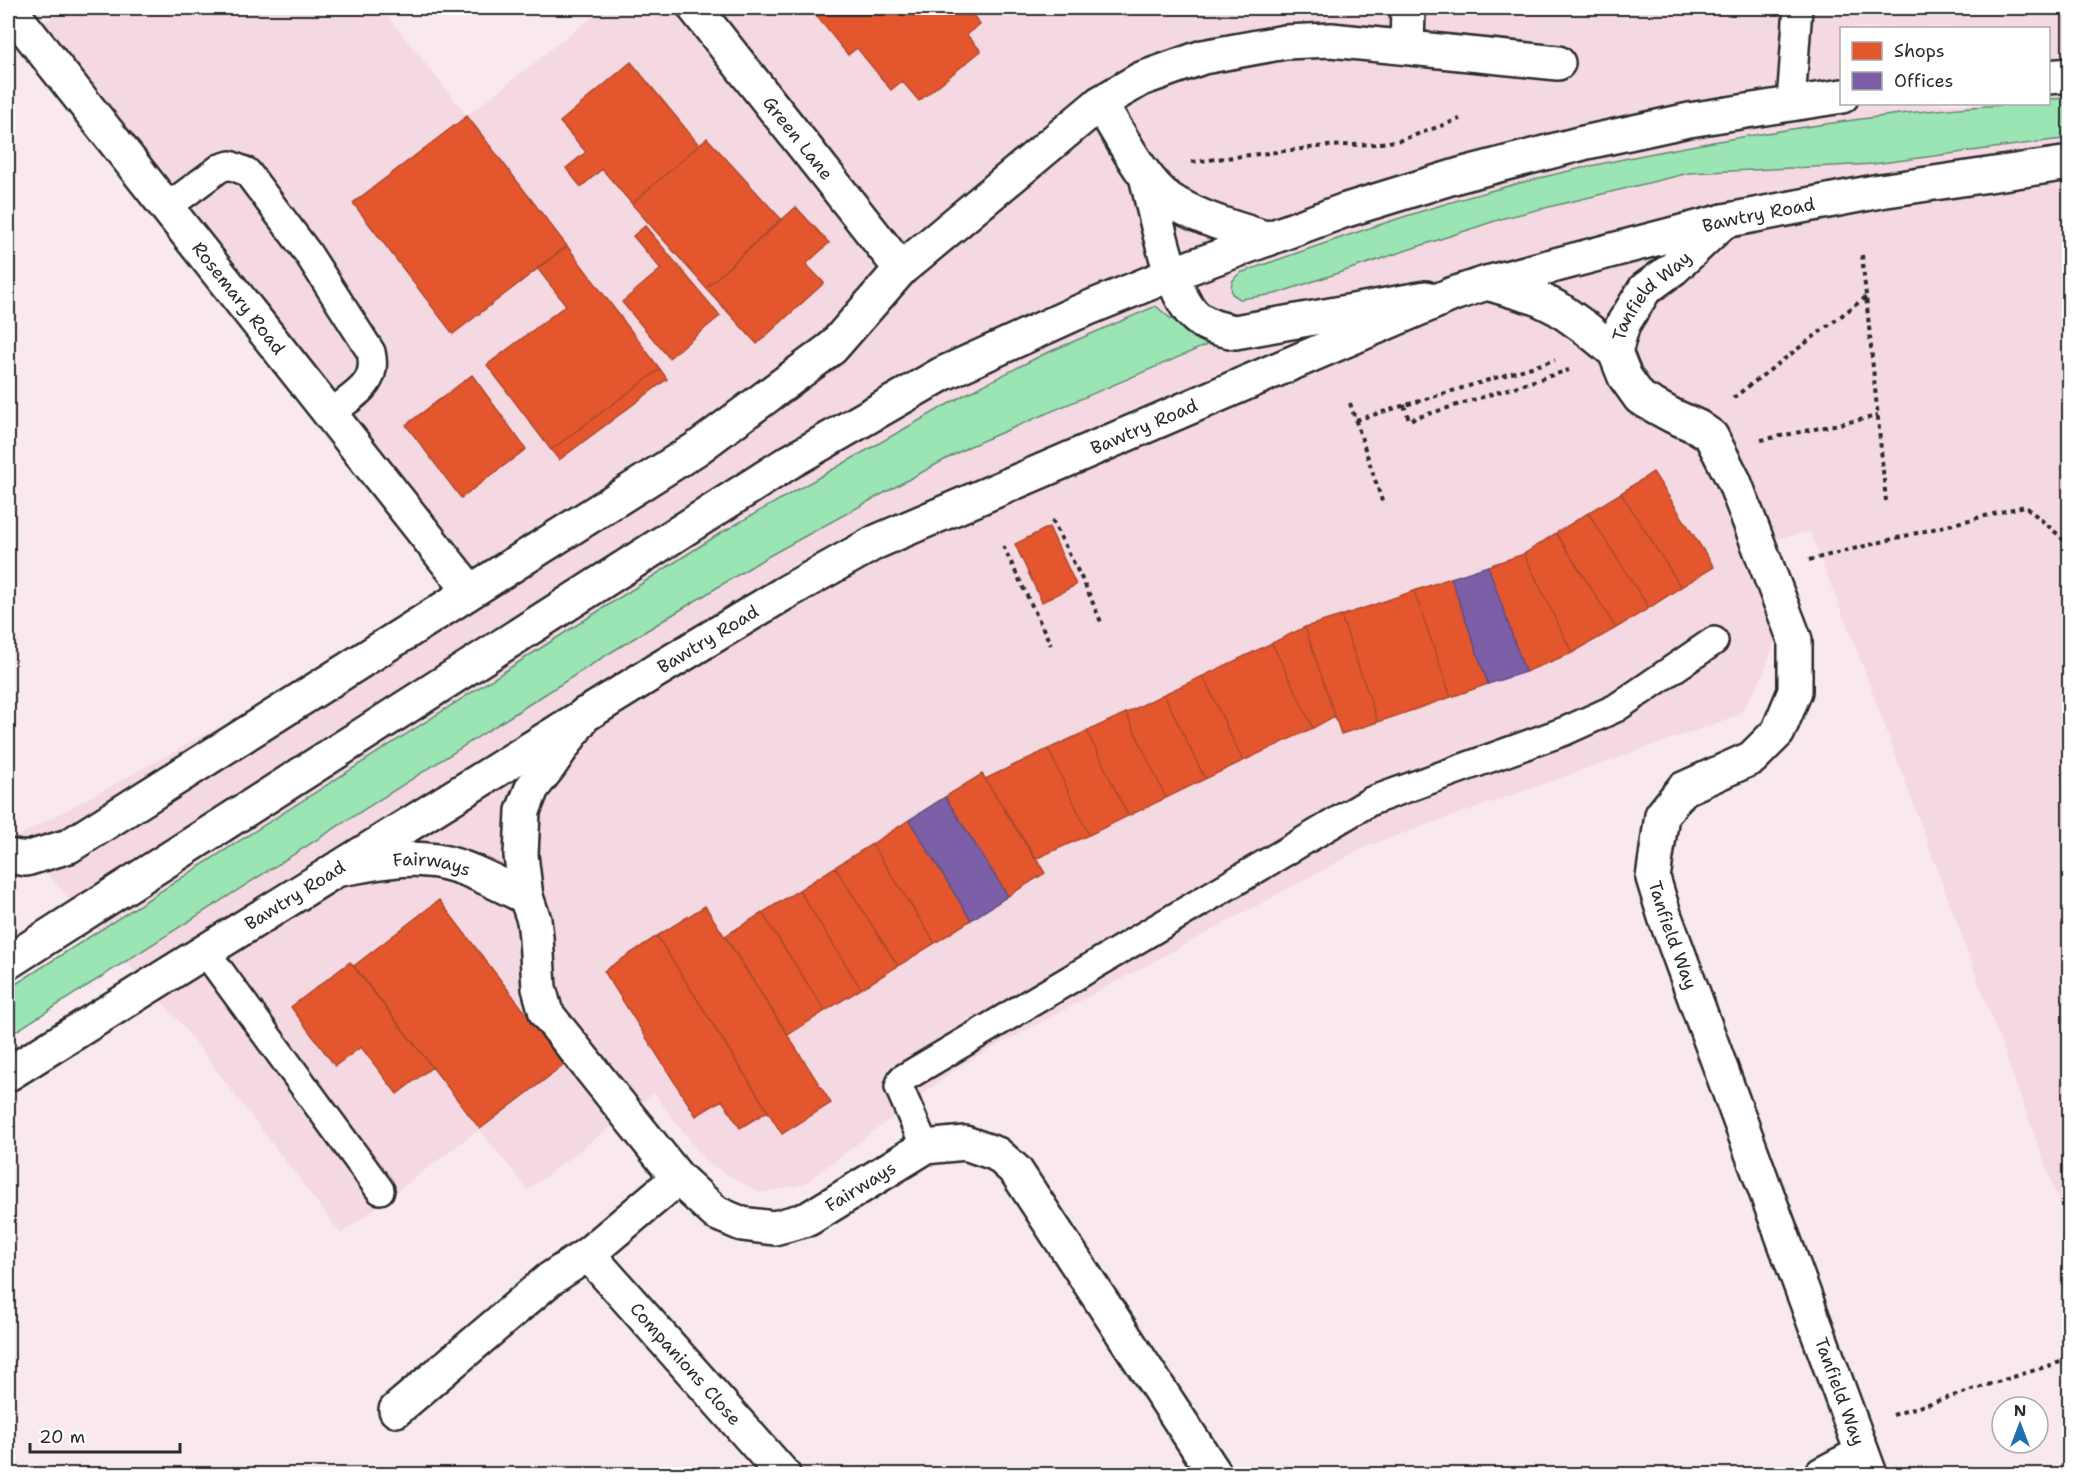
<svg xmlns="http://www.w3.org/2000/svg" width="2077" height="1482" viewBox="0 0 2077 1482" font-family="'Shantell Sans',sans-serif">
<rect width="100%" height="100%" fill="#f9e8ee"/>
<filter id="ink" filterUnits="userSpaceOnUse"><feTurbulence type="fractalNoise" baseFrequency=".0167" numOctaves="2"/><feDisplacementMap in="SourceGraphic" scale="12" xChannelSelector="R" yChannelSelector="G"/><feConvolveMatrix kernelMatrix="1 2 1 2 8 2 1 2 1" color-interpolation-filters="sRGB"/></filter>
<g filter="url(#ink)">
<!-- built -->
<path fill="#f4d8e2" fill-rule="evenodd" d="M 66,8 L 381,8 L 467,116 L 603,8 L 2069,8 L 2069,1229 L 1863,666 L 1810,532 L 1756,543 L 1777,636 L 1762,677 L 1739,715 L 1367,846 L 960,1066 L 804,1184 L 761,1193 L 707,1163 L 654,1093 L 528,1190 L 479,1129 L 341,1234 L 179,1021 L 15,838 L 470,591 L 30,33 ZM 1842,28 L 2048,28 L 2048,104 L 1842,104 Z"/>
<!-- green -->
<path fill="#9be4b3" stroke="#63886f" stroke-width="1.5" d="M 2069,98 L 2069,138 L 1874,164 L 1689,173 L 1504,218 L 1275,294 L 1240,299 L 1232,294 C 1230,283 1232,280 1240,273 C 1323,244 1406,214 1490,191 C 1594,162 1699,143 1805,127 C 1886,115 1967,104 2048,104 L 2049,99 Z
M 1156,306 L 1171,319 L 1214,342 L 968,447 L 767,557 L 605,656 L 10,1035 L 8,1030 L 8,989 L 719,534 L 964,395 L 1042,355 Z"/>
<!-- shops -->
<path fill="#e4572e" stroke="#ac4a2d" stroke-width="1.5" d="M 810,8 L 967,8 L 980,24 L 967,35 L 981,51 L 919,101 L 902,81 L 891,90 L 857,48 L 848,55 Z
M 631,62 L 699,145 L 632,204 L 602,169 L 581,187 L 566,168 L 586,152 L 560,122 Z
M 467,116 L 567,246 L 453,334 L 353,203 Z
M 707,138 L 781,219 L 706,288 L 632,204 Z
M 796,207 L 829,243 L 806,264 L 824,283 L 757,344 L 706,288 Z
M 645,226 L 720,316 L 669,358 L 622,302 L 661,269 L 633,236 Z
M 567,246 L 660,369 L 551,450 L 487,365 L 566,305 L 537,268 Z
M 660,369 L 667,379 L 559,460 L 551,450 Z
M 472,375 L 526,449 L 461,498 L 406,425 Z
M 1653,472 L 1714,567 L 1681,587 L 1621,493 Z
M 1621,493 L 1681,587 L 1649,608 L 1588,513 Z
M 1588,513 L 1649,608 L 1616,628 L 1556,533 Z
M 1049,527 L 1076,585 L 1042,602 L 1015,544 Z
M 1556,533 L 1616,628 L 1572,653 L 1524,554 Z
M 1524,554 L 1572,653 L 1525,672 L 1488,566 Z
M 1451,578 L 1488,684 L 1451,697 L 1414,591 Z
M 1414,591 L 1451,697 L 1378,722 L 1341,616 Z
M 1341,616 L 1378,722 L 1341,734 L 1305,627 Z
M 1305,627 L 1335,716 L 1313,728 L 1272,643 Z
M 1272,643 L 1313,728 L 1243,761 L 1203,676 Z
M 1203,676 L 1243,761 L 1205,779 L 1164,694 Z
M 1164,694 L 1205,779 L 1166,798 L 1126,713 Z
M 1126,713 L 1166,798 L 1128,816 L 1087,731 Z
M 1087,731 L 1128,816 L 1089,835 L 1048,749 Z
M 1048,749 L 1089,835 L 1035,859 L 985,779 Z
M 982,774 L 1045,873 L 1008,896 L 945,797 Z
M 909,820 L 971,920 L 935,943 L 872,844 Z
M 872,844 L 935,943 L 898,966 L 835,867 Z
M 835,867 L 898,966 L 861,989 L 799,890 Z
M 799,890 L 861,989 L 825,1011 L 762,913 Z
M 439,900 L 565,1064 L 480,1129 L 354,966 Z
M 705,906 L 831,1103 L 782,1134 L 657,936 Z
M 762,913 L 825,1011 L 788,1035 L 725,936 Z
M 657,936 L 768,1111 L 740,1128 L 722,1100 L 696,1116 L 604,971 Z
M 350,962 L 432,1067 L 397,1094 L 361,1047 L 335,1066 L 291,1007 Z"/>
<!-- offices -->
<path fill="#7b5ea7" stroke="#634f82" stroke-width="1.5" d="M 1488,566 L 1525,672 L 1488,684 L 1451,578 Z
M 945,797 L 1008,896 L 971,920 L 909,820 Z"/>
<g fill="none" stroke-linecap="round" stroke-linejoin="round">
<defs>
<path id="lane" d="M 1791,103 L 1798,8
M 166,208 L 220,168 L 230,165 L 247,172 L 307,252 L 371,352 C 379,385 353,395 331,413
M 205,951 L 380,1190
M 925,1147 L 899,1087 L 902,1079 L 1371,801 L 1565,731 L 1616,708 L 1714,641"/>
<g id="street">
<path id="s1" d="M 9,8 L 470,591"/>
<path id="s2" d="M 695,8 L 901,269"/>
<path d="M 1407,47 L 1408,8"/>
<path d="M 1100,103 C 1119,132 1142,181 1170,200 C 1199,219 1236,228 1268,239"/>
<path d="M 1146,176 C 1155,211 1170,296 1197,318 C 1209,327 1221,329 1235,332 L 1426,298"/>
<path id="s3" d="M 1487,283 L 1537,298 L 1559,309 L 1587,329 L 1615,352 L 1625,377 L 1640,398 L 1673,416 L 1698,427 L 1711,436 L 1734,481 L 1795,640 L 1795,691 L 1778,732 L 1752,758 L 1683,789 L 1662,815 L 1653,878 L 1665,917 L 1870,1474"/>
<path id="s4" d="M 1615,352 L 1623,324 L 1645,289 L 1674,268 L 1724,221"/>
<path id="s5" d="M 585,714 L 550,765 L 532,788 L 523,811 L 521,855 L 526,897 L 534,920 L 536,937 L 539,988 L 546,1013 L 678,1178 L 716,1213 L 742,1224 L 774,1228 L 808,1219 L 925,1147 L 965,1143 L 997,1154 L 1016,1171 L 1215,1474"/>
<path d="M 8,856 L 26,859 L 69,846 L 696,449 L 832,348 L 901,269 L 1100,103 L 1141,79 L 1203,57 L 1285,42 L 1331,40 L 1558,63"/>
<path id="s6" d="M 335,870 C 365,865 396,857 427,860 C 461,862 495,883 526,897"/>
<path id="s7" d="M 588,1254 L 783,1474"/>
<path d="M 396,1410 L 550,1279 L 588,1254 L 678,1178"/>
<path d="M 1822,1474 L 1862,1453"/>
</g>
<g id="primary">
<path d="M 2048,77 L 2070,75"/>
<path d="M 8,962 L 786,464 L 942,374 L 1074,314 L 1172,274 L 1343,211 L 1460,175 L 1583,143 L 1689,120 L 1842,96"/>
<path id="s8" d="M 8,1074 L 654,672 L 783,594 L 876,542 L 1453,294 L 1487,283 L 1724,221 L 1880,191 L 2070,163"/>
</g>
</defs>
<!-- lane casing -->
<use href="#lane" stroke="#2b2b2b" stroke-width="32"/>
<!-- street casing -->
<use href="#street" stroke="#2b2b2b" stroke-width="38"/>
<!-- primary casing -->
<use href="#primary" stroke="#2b2b2b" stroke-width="38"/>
<!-- path -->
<path stroke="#2b2b2b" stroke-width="4" stroke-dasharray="4.5 4.5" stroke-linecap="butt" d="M 1192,162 L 1326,146 L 1375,144 L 1401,140 L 1460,119
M 1862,255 L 1886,501
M 1733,398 L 1866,297
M 1350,403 L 1383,504
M 1404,405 L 1409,420 L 1569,370
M 1356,420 L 1555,360
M 1761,440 L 1878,416
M 1052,520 L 1086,587 L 1101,622
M 1003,546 L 1051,645
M 1809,560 L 2025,506 L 2061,537 L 2070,552
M 1893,1415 L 2070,1359"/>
<!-- lane -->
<use href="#lane" stroke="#fff" stroke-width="27"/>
<!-- street -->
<use href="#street" stroke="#fff" stroke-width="33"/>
<!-- primary -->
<use href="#primary" stroke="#fff" stroke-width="33"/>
</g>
</g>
<g text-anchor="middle" stroke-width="6" stroke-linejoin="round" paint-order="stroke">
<!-- street labels -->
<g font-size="18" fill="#2b2b2b" stroke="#fff">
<text dy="6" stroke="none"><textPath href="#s2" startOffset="166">Green Lane</textPath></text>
<text dy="6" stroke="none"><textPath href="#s8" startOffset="1962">Bawtry Road</textPath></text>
<text dy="6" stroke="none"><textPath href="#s4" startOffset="69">Tanfield Way</textPath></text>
<text dy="6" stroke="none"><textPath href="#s1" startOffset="370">Rosemary Road</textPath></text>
<text dy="6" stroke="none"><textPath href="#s8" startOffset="1310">Bawtry Road</textPath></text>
<text dy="6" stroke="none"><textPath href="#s8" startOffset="824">Bawtry Road</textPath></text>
<text dy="6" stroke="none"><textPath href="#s6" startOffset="98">Fairways</textPath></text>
<text dy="6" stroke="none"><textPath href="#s8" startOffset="338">Bawtry Road</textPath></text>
<text dy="6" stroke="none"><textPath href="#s3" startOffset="867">Tanfield Way</textPath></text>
<text dy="6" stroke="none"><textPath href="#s5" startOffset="741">Fairways</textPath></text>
<text dy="6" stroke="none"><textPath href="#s7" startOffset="147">Companions Close</textPath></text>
<text dy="6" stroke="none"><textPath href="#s3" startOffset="1353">Tanfield Way</textPath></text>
</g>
</g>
<!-- margin -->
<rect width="2077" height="1482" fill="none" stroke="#fff" stroke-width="30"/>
<rect x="15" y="15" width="2047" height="1452" fill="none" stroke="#2b2b2b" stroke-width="2" filter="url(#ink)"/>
<!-- legend -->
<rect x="1840" y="27" width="210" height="78" fill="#ffffff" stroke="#aaaaaa" stroke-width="1.5"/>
<rect x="1852" y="42" width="30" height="18" fill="#e4572e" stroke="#aaaaaa" stroke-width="1.5"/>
<text x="1894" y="57" font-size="18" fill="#2b2b2b">Shops</text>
<rect x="1852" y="72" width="30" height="18" fill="#7b5ea7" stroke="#aaaaaa" stroke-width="1.5"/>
<text x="1894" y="87" font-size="18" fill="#2b2b2b">Offices</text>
<!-- north arrow -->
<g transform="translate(2020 1425)"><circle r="28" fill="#ffffff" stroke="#aaaaaa" stroke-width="1.5"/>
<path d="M0-4.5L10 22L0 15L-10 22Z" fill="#1f6fb2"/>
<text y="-9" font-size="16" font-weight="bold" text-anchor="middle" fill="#2b2b2b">N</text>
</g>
<!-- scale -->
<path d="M30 1443v9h150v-9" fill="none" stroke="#2b2b2b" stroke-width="3"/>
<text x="39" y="1443" font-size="18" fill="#2b2b2b" stroke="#ffffff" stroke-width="4.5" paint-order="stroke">20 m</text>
</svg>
